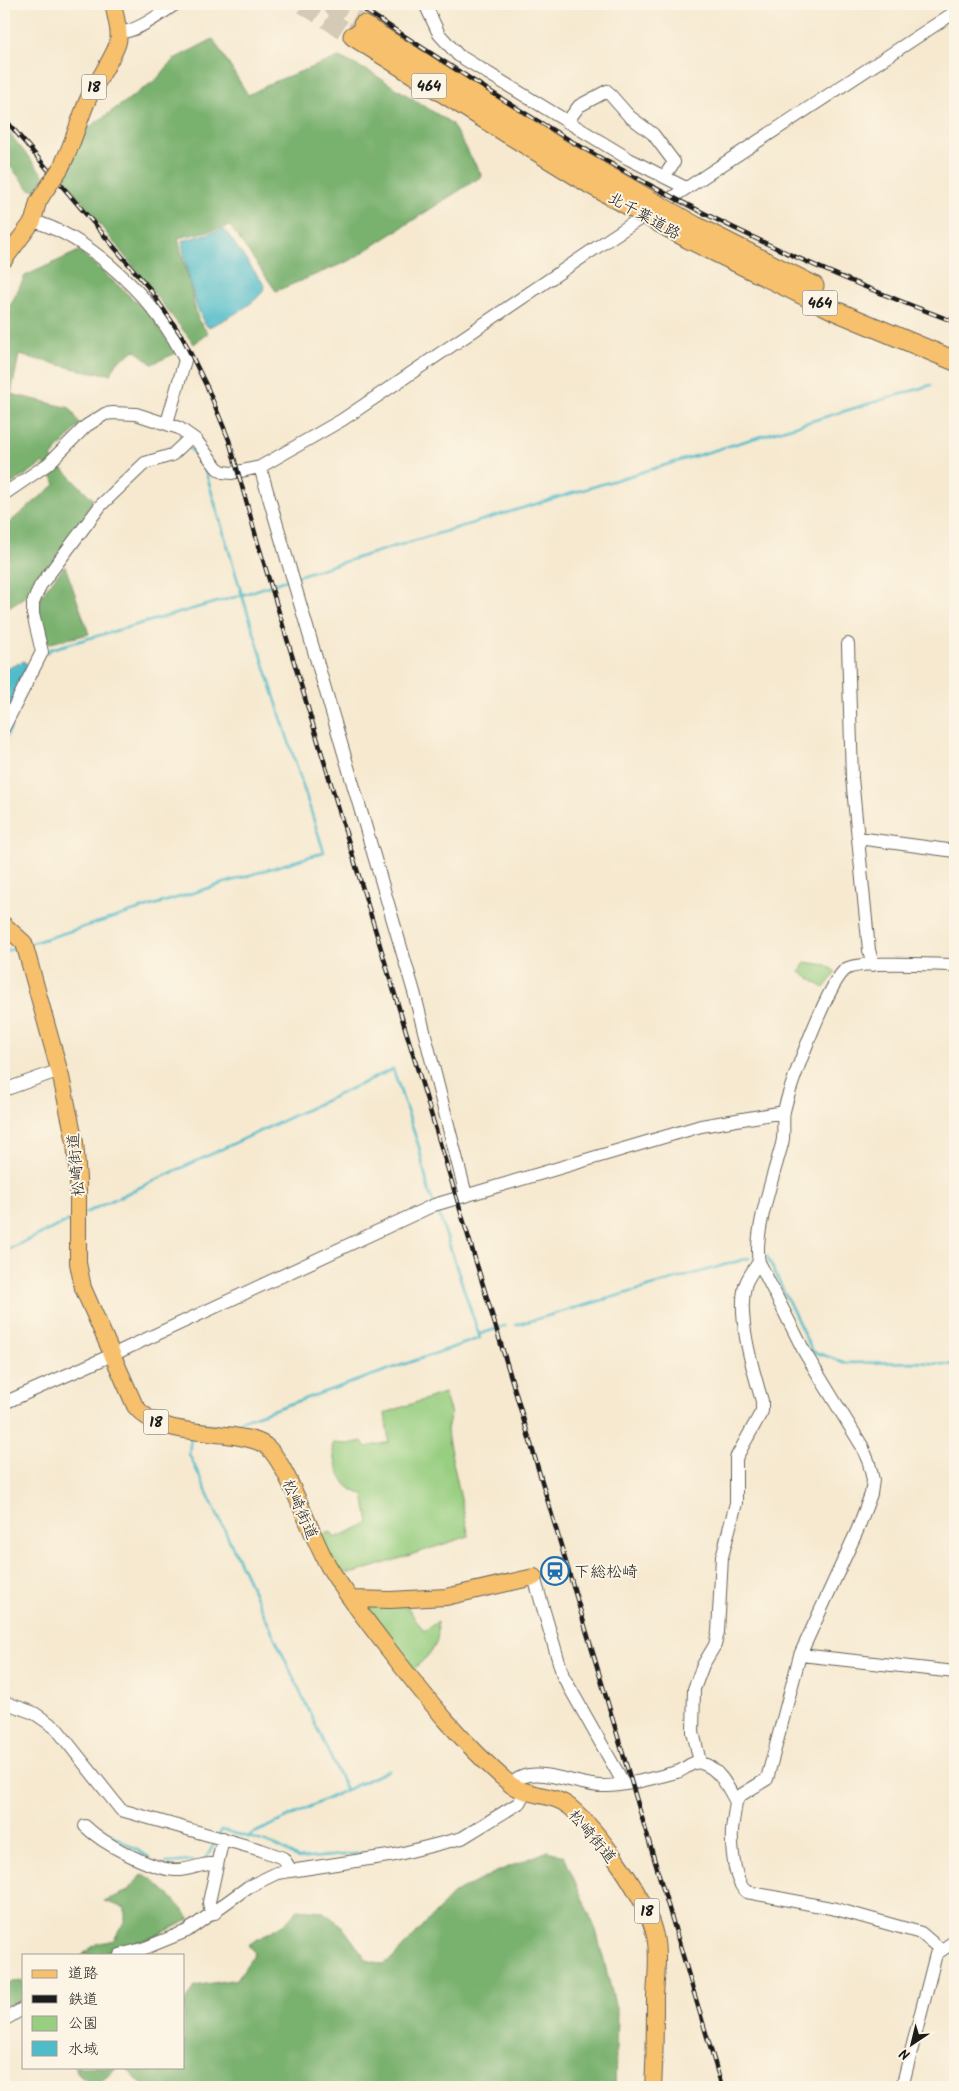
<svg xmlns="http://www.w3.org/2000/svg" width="959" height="2091" viewBox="0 0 959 2091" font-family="Kalam,'Klee One',sans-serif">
<rect width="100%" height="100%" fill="#fcf5e5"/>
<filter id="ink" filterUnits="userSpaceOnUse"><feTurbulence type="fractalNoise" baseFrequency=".02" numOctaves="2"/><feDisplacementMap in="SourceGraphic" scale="10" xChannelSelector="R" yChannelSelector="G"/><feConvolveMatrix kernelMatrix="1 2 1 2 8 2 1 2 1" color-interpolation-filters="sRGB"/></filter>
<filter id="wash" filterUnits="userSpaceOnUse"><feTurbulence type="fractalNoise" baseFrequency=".0096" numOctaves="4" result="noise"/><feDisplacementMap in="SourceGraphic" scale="20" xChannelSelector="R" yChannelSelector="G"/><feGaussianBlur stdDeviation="1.12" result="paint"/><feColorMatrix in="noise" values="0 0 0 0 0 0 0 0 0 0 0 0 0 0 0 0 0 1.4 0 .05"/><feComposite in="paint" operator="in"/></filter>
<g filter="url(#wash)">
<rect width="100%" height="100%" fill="#f6e9d0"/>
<!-- green -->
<path fill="#97ce80" stroke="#5a754e" d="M 805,962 L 826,965 L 836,972 L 824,988 L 800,972 Z
M 444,1393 L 451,1414 L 447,1429 L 448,1439 L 469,1536 L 355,1573 L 337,1573 L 319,1536 L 331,1532 L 335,1538 L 369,1523 L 364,1494 C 340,1491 337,1466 332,1447 L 334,1443 L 348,1444 L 362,1441 L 366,1447 L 389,1442 L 385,1413 Z
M 367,1603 L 406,1605 L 424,1631 L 437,1622 C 441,1648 429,1654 412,1671 L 363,1608 Z"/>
<!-- forest -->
<path fill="#79b16e" stroke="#4a6645" d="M 213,39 L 248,95 L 276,81 L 339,57 L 372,73 L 451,123 L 482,176 L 351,260 L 276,291 L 230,226 L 178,238 L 198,320 L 208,333 L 194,344 L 64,179 L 77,136 L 157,79 L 174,59 Z
M 4,127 L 44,176 L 37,190 L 29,189 L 4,159 Z
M 79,251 L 149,313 L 176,353 L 152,364 L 135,350 L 117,362 L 111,374 L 88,372 L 19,355 L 11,394 L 70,408 L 80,424 L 51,457 L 93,499 L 83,520 L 29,594 L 4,610 L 4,527 L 56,484 L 43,463 L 4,489 L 4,318 L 25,276 Z
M 65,566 L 89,634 L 46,644 C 33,601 36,600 65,566 Z
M 548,1851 L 564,1856 L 596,1930 L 617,2012 L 615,2087 L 209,2087 L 204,2083 L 196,2087 L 144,2087 L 125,2067 L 184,2067 L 184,2007 L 194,1986 L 237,1979 L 255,1953 L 248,1945 L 288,1921 L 298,1909 L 322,1911 L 341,1925 L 367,1960 L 383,1964 L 393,1958 L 453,1894 L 494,1873 Z
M 143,1874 C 157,1880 179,1906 191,1919 C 157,1935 120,1955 82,1955 L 96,1944 L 114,1940 L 125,1920 L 125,1908 L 104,1901 L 126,1892 Z
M 24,1981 L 24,1998 L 4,2009 L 4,1988 L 12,1982 Z
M 74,2067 L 117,2067 L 96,2087 L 80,2076 Z"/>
<!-- water -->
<path fill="#4fbcca" stroke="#366c73" d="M 224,229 L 265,286 C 262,301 222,322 208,327 C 196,319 184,256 182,241 Z
M 24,661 L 30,669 L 4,717 L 4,670 Z"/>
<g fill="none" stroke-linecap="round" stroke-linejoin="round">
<!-- stream -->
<path stroke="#4fbcca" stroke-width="2.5" d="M 297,576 L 931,385
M 47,653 L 51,649 L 242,595 L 289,579
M 4,742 L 11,728
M 29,944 L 324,852 L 242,595 L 203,463 L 188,447
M 4,952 L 19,947
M 85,1213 L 393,1069 L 419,1147 L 429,1193 L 433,1201
M 4,1251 L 73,1219
M 763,1256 L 767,1256 L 812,1351 L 846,1363 L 917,1362 L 955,1365
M 516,1325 L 749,1258
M 480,1334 L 505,1326
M 194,1424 L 195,1422 L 215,1426
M 223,1427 L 480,1338 L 437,1208
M 191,1437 L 189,1454 L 346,1790
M 97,1826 L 149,1857
M 219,1835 L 222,1830 C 246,1837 278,1842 298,1859 L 365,1853
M 249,1838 L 250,1835 L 389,1770
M 206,1858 L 215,1842
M 166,1863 L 193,1861"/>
</g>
</g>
<g filter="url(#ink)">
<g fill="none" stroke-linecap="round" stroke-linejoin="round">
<!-- highway-tunnel -->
<path stroke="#d5cab5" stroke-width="19" stroke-dasharray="19 9" stroke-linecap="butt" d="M 303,4 L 353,36
M 329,4 L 363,25"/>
<defs>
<path id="minor" d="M 425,4 L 439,34 L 458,55 L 629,159 L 686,188
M 118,33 C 139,31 158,15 176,4
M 567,122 L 579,106 L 607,91 L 629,116 L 653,134 L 674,162 L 664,177
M 33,221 C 93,238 159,304 185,360 L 167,423
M 260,467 L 414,992 L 466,1195
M 4,494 L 48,464 L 86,426 L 105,414 L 113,413 L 136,414 L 179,428 L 196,440 L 217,468 L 223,472 L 232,473 L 260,467 L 342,420 L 612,237 L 955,12
M 848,644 L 852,778 L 869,950 L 873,965
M 4,727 L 42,652 L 33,614 L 33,603 L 40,586 L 101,505 L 145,463 L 172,455 L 191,437
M 858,838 L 955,851
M 4,1090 L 60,1070
M 4,1403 L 112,1355 L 434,1205 L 701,1126 L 784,1112
M 534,1577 L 563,1676 L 624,1784
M 801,1655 L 955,1672
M 4,1702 L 34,1713 L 56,1728 L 121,1810 L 261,1850 L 283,1858 L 291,1870
M 700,1762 L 693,1732 L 694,1689 L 703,1665 L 715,1645 L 718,1632 L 722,1557 L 736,1503 L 736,1458 L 762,1411 L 762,1401 C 753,1370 737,1318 745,1286 C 747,1278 754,1269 759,1262
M 511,1785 C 530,1761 576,1786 602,1786 C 627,1786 653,1778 677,1772 C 685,1770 692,1760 701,1763 C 719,1768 728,1787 736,1802 C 735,1809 734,1815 733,1822 C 730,1839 733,1883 747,1892 L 836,1909 L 921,1933 L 941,1950
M 736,1802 L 741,1795 L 767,1779 L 800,1655 L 857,1531 L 871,1494 L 873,1480 L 869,1463 L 862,1446 L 805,1353 L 759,1262 C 753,1234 774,1174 782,1144 C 785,1133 782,1121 784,1111 C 790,1086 828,982 846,969 C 860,960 935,965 955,965
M 85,1826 C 102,1843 150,1869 175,1870 C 189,1871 203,1862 217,1864
M 215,1913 L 210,1909 L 209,1902 L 223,1838
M 120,1955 L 145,1948 L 187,1931 L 248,1887 L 277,1873 L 395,1855 L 462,1838 L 519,1803 L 525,1792
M 4,2020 L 24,2008
M 902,2087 L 936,1954 L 955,1941"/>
<path id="major" d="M 60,169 C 73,146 78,121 89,97 C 96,83 115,55 118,42 C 121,30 114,16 114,4
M 4,260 L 33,221 L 38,202 L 45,191
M 4,925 L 24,943 L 61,1077 L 75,1142 L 78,1179 L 78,1263 L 83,1288 L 135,1406 C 156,1433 202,1431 234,1436 C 244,1438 257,1439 266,1446 C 287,1462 312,1539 329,1567 C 347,1596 368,1623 389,1650 C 426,1698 464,1745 511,1785 C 529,1797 553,1793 570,1807 C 600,1832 647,1898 655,1936 C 659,1955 656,1977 655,1996 C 655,2027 655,2057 653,2087
M 351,1599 L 390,1600 L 446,1597 L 534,1577"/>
<path id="highway" d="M 363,25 L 516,121
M 353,36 L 507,133
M 697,227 L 814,286
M 689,239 L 838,312 L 955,361"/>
</defs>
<!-- minor casing -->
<use href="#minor" stroke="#68645b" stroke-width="14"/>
<!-- major casing -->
<use href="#major" stroke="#68645b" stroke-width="18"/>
<!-- highway casing -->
<use href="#highway" stroke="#68645b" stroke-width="21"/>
<!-- minor -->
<use href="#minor" stroke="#fff" stroke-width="12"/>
<!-- major -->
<use href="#major" stroke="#f7c06c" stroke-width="16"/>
<!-- highway -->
<use href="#highway" stroke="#f7c06c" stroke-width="19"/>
<defs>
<path id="rail" d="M 366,11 C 443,61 519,112 599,157 C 713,222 833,277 955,322
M 4,118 L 149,288 L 183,338 L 208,389 L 229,440 L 257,540 L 510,1374 L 722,2087"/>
</defs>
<!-- rail casing -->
<use href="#rail" stroke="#1c1c1c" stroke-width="4.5"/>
<!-- rail -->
<use href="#rail" stroke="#fcf5e5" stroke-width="2.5" stroke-dasharray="8" stroke-linecap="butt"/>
<defs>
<path id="major-bridge" d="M 45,191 L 60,169"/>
<path id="highway-bridge" d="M 516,121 L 557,147 L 697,227
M 507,133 L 590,184 L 689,239"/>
</defs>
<!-- major-bridge casing -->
<use href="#major-bridge" stroke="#68645b" stroke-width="18" stroke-linecap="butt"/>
<!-- highway-bridge casing -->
<use href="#highway-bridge" stroke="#68645b" stroke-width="21" stroke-linecap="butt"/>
<!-- major-bridge -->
<use href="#major-bridge" stroke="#f7c06c" stroke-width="16"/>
<!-- highway-bridge -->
<use href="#highway-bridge" stroke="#f7c06c" stroke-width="19"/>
</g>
</g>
<!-- icons -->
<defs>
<symbol id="station-ring" viewBox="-11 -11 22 22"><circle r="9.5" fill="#fcf5e5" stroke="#1f6fb2" stroke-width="1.5"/><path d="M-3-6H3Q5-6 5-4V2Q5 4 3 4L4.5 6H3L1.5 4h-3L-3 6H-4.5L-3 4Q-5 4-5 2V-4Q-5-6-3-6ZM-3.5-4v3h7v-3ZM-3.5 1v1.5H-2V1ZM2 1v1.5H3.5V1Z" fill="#1f6fb2"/></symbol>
</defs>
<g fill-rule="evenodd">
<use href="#station-ring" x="539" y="1555" width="32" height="32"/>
</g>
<g text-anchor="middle" stroke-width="4" stroke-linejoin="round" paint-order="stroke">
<!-- shield labels -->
<g fill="#fcf5e5" stroke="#5f5d58" stroke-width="1">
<rect x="411.5" y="73.5" width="35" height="25" rx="4"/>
<rect x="81.5" y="74.5" width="25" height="25" rx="4"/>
<rect x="802.5" y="290.5" width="35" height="25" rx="4"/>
<rect x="143.5" y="1409.5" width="25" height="25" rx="4"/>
<rect x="634.5" y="1898.5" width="25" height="25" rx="4"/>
</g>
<g font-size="15" font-weight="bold" fill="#1c1c1c">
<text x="429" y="91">464</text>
<text x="94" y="92">18</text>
<text x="820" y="308">464</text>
<text x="156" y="1427">18</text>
<text x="647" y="1916">18</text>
</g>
<!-- street labels -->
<g font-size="16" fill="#1c1c1c" stroke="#fcf5e5">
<text transform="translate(645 215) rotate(29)" y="6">北千葉道路</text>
<text transform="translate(75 1165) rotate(-95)" y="6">松崎街道</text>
<text transform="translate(301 1509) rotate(66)" y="6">松崎街道</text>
<text transform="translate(593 1836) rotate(50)" y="6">松崎街道</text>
</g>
<!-- poi labels -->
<g font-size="16" fill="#1c1c1c" stroke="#fcf5e5" text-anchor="start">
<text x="574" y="1577">下総松崎</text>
</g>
</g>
<!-- margin -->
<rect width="959" height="2091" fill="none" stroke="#fcf5e5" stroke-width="20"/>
<!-- legend -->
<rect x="22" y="1954" width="162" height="115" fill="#fcf5e5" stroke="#a29e95"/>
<rect x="32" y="1970" width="25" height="8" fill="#f7c06c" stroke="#a29e95"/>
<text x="68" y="1978" font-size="15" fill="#1c1c1c">道路</text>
<rect x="32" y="1995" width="25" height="8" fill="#1c1c1c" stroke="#a29e95"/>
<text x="68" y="2004" font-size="15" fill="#1c1c1c">鉄道</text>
<rect x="32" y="2016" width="25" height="15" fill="#97ce80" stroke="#a29e95"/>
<text x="68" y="2028" font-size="15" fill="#1c1c1c">公園</text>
<rect x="32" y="2041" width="25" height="15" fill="#4fbcca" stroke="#a29e95"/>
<text x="68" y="2054" font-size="15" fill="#1c1c1c">水域</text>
<!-- north arrow -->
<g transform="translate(912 2044) rotate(215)" stroke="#fcf5e5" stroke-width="4" paint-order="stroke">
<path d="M0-4L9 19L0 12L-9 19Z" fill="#1c1c1c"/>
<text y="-8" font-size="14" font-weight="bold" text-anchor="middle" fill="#1c1c1c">N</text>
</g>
</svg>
